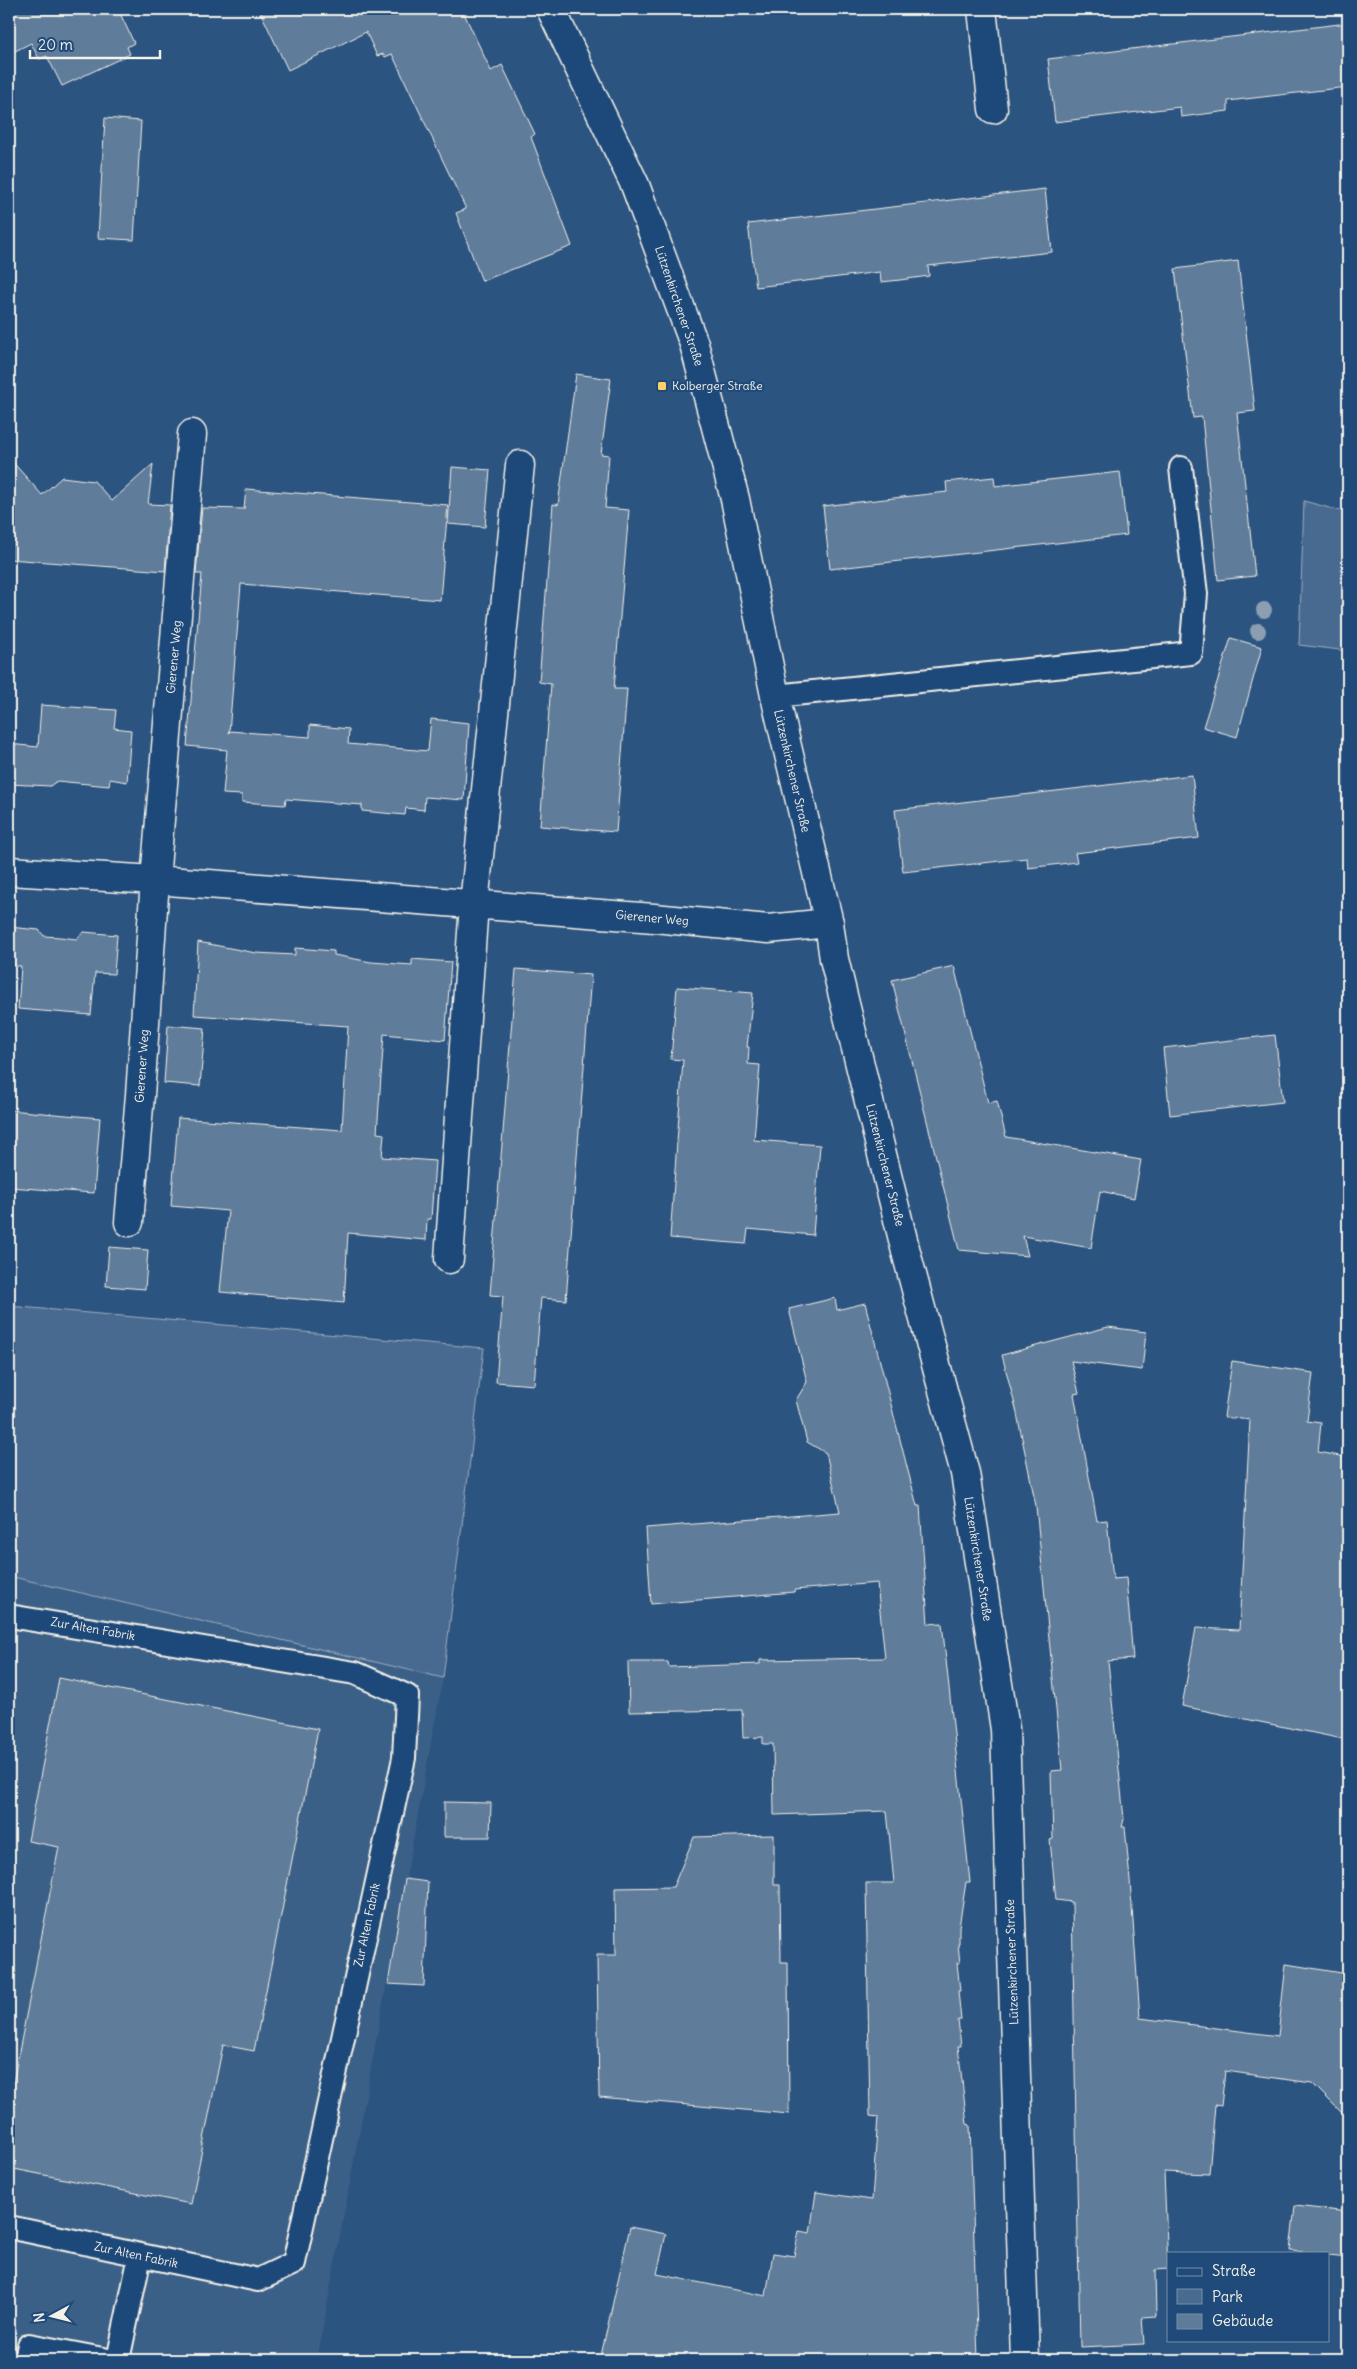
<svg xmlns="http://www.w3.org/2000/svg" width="1357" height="2369" viewBox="0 0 1357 2369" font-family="Delius,sans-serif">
<rect width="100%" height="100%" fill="#2c5481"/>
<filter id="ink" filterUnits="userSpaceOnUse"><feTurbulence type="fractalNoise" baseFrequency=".02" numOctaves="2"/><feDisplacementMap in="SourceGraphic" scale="10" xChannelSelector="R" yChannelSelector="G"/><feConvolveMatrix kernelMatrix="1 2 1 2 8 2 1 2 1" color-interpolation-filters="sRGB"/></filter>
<g filter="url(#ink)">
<!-- built -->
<path fill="#3b6088" d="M 9,1576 L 443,1678 L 317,2360 L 9,2360 Z"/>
<!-- green -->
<path fill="#496b90" stroke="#9eaebc" d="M 1304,501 L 1348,513 L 1348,651 L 1299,645 Z
M 9,1306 L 484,1348 L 443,1678 L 9,1576 Z"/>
<!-- building -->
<path fill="#5e7b9a" stroke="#f4f1e8" d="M 9,9 L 118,9 L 134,43 L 127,47 L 130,54 L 62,86 L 47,56 L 39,59 L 31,43 L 9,54 Z
M 259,9 L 462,9 L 491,71 L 502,65 L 535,134 L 531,137 L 572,246 L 482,281 L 456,213 L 466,209 L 392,54 L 385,57 L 383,54 L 377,56 L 366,32 L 288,70 Z
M 1348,23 L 1348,87 L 1228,101 L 1228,111 L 1181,117 L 1180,107 L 1055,122 L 1048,59 Z
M 105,118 L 141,121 L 134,240 L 98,238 Z
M 1045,189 L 1052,252 L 928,266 L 929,276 L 900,280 L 881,282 L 880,272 L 756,287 L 748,224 Z
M 1238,261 L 1255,411 L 1237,413 L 1255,576 L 1218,580 L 1202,417 L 1193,418 L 1175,269 Z
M 576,374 L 611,379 L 601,454 L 609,455 L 605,508 L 629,510 L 614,689 L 627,689 L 616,832 L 540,826 L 551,684 L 539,682 L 553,504 L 558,505 Z
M 9,458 L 42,495 L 62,477 L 94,481 L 112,501 L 153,464 L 148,504 L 170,505 L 165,571 L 9,559 Z
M 452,467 L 490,470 L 485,527 L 448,524 Z
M 1120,472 L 1127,535 L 830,569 L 823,506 L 947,492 L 946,482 L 994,477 L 995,486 Z
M 246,489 L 448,505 L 440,600 L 241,584 L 229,733 L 229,731 L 310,737 L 310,725 L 349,729 L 348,744 L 428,751 L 431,719 L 469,723 L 464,800 L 425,797 L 424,810 L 406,808 L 405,815 L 362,811 L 362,805 L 286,799 L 285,805 L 242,802 L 242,795 L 223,794 L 227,750 L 187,746 L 202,574 L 196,574 L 202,508 L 244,509 Z
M 1231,638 L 1262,647 L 1237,737 L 1203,727 Z
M 41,705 L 116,710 L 114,728 L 131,730 L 127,782 L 110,779 L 109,786 L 57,781 L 50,786 L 9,784 L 9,744 L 38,747 Z
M 1192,775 L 1199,838 L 1075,853 L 1077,862 L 1028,868 L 1027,858 L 903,872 L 895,810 Z
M 9,927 L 39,930 L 44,936 L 60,937 L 76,939 L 84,932 L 117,935 L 114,974 L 95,973 L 91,1015 L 18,1009 L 21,966 L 9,966 Z
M 198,942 L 256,953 L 295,955 L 295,948 L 334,951 L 334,955 L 371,962 L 412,965 L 412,959 L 451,962 L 445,1040 L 384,1034 L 377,1133 L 384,1134 L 382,1157 L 435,1161 L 431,1219 L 427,1219 L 426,1240 L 348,1233 L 344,1303 L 220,1292 L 228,1211 L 171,1206 L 178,1118 L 342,1130 L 348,1026 L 194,1015 Z
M 954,966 L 988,1103 L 997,1101 L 1006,1137 L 1141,1160 L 1134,1198 L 1100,1191 L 1091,1248 L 1023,1236 L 1028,1256 L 959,1250 L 892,980 Z
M 516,969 L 591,975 L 566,1300 L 541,1298 L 534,1385 L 496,1382 L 503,1296 L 490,1295 Z
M 677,987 L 753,993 L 747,1047 L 749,1047 L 748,1064 L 760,1065 L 754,1140 L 820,1145 L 813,1235 L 748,1229 L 746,1244 L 670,1238 L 683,1060 L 671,1059 Z
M 168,1025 L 205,1028 L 200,1086 L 164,1083 Z
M 1275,1035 L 1283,1102 L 1170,1115 L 1163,1048 Z
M 9,1110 L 100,1118 L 94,1193 L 9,1187 Z
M 109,1247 L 148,1250 L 145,1289 L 106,1286 Z
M 835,1298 L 837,1310 L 865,1303 L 917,1506 L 920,1506 L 928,1624 L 942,1623 L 970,1882 L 966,1882 L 959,1927 L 959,1944 L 958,1944 L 960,1963 L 957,1963 L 960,1991 L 958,1991 L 961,2020 L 958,2020 L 961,2046 L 958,2046 L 967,2124 L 970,2125 L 978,2360 L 600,2360 L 630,2227 L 666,2234 L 657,2274 L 766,2296 L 773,2253 L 794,2256 L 799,2231 L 810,2233 L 816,2192 L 872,2200 L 878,2117 L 870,2116 L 866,1883 L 894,1883 L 887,1811 L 774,1815 L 773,1744 L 763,1744 L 763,1737 L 743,1738 L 742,1710 L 629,1712 L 628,1662 L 668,1662 L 669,1667 L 760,1664 L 760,1660 L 885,1658 L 877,1583 L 794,1590 L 794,1592 L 651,1604 L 646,1528 L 840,1512 L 826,1453 L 807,1442 L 796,1400 L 807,1382 L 789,1309 Z
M 1108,1327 L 1146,1332 L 1142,1370 L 1071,1361 L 1079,1393 L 1074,1394 L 1097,1521 L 1107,1520 L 1113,1579 L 1126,1578 L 1133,1659 L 1108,1661 L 1124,1819 L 1122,1827 L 1125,1827 L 1130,1880 L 1140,2018 L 1278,2036 L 1286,1964 L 1348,1974 L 1348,2119 L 1312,2083 L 1225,2071 L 1221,2106 L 1215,2105 L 1209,2174 L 1164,2172 L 1168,2269 L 1155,2270 L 1156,2316 L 1142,2317 L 1144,2344 L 1080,2347 L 1072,1902 L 1056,1900 L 1050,1840 L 1053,1839 L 1051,1771 L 1062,1770 L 1036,1506 L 1016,1409 L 1002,1355 Z
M 1232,1361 L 1313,1373 L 1307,1421 L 1321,1423 L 1318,1452 L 1345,1457 L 1348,1476 L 1348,1740 L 1182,1706 L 1196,1628 L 1239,1630 L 1250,1420 L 1224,1417 Z
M 59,1678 L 318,1729 L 254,2051 L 223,2045 L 191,2204 L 9,2168 L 9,2103 L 59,1847 L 28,1841 Z
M 444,1802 L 491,1803 L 490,1837 L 444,1837 Z
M 774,1835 L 774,1885 L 780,1885 L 781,1962 L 788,1962 L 789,2114 L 599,2097 L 597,1955 L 616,1955 L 615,1888 L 673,1887 L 694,1837 Z
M 405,1879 L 428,1882 L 424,1986 L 388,1984 Z
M 1295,2206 L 1348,2212 L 1348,2257 L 1328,2255 L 1328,2253 L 1290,2251 Z"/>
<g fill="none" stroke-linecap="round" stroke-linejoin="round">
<defs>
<path id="lane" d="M 775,696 L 1191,653 L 1196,594 L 1181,468
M 9,1616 L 355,1673 L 407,1696 L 404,1758 L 294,2263 L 258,2280 L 9,2227
M 26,2360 L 29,2345 L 108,2360
M 118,2360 L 140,2256"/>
<path id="street" d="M 982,9 L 993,109
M 9,871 L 155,880 L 654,918 L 768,929 L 829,923
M 129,1222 L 140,1095 L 155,880 L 192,434
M 449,1259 L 474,904 L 520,465"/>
<path id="secondary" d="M 551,9 L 635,185 L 694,344 L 735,499 L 775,696 L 829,923 L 834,959 L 906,1252 L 965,1473 L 1005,1729 L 1025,2360"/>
</defs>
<!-- lane casing -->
<use href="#lane" stroke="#f4f1e8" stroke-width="26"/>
<!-- street casing -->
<use href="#street" stroke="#f4f1e8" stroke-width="31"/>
<!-- secondary casing -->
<use href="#secondary" stroke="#f4f1e8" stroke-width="31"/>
<!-- lane -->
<use href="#lane" stroke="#1f4a7a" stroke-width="22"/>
<!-- street -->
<use href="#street" stroke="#1f4a7a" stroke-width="28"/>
<!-- secondary -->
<use href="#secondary" stroke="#1f4a7a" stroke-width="28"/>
</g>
<!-- trees -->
<g fill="#8c9fb2">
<circle cx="1264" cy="610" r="8"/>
<circle cx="1258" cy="631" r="8"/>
</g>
</g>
<!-- markers -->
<rect fill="#ffd166" stroke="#1f4a7a" stroke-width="2" x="657" y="381" width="10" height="10" rx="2.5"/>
<g text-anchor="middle" stroke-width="4" stroke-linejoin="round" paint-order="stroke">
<!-- street labels -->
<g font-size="12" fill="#f4f1e8" stroke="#1f4a7a">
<text transform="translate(679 306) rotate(71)" y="4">Lützenkirchener Straße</text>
<text transform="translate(174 657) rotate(-85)" y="4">Gierener Weg</text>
<text transform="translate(792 771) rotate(77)" y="4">Lützenkirchener Straße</text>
<text transform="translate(652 918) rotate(5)" y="4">Gierener Weg</text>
<text transform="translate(142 1066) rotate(-86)" y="4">Gierener Weg</text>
<text transform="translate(885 1165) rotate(76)" y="4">Lützenkirchener Straße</text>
<text transform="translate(978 1559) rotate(81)" y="4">Lützenkirchener Straße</text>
<text transform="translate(93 1629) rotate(10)" y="4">Zur Alten Fabrik</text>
<text transform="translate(367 1925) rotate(-78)" y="4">Zur Alten Fabrik</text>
<text transform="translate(1012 1962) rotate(-92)" y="4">Lützenkirchener Straße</text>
<text transform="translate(136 2255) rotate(12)" y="4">Zur Alten Fabrik</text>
</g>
<!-- poi labels -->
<g font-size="12" fill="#f4f1e8" stroke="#1f4a7a" text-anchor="start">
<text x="672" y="390">Kolberger Straße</text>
</g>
</g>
<!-- margin -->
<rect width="1357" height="2369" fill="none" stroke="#1f4a7a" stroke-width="30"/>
<rect x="15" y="15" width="1327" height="2339" fill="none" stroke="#f4f1e8" stroke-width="2" filter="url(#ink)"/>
<!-- legend -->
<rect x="1167" y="2252" width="162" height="90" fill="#1f4a7a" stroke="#748da6"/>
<rect x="1177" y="2268" width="25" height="8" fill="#1f4a7a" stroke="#748da6"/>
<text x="1212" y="2276" font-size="15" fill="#f4f1e8">Straße</text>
<rect x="1177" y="2289" width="25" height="15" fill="#496b90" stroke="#748da6"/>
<text x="1212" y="2302" font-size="15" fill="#f4f1e8">Park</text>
<rect x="1177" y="2314" width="25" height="15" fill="#5e7b9a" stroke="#748da6"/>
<text x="1212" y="2326" font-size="15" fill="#f4f1e8">Gebäude</text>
<!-- north arrow -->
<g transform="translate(52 2316) rotate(263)" stroke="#1f4a7a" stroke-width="4" paint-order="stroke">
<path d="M0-4L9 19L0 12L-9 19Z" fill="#f4f1e8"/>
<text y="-8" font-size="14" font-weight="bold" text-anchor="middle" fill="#f4f1e8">N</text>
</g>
<!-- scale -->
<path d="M30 50v8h130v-8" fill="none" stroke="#f4f1e8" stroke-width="2.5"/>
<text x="38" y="50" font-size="15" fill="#f4f1e8" stroke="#1f4a7a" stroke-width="4" paint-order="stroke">20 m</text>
</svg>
